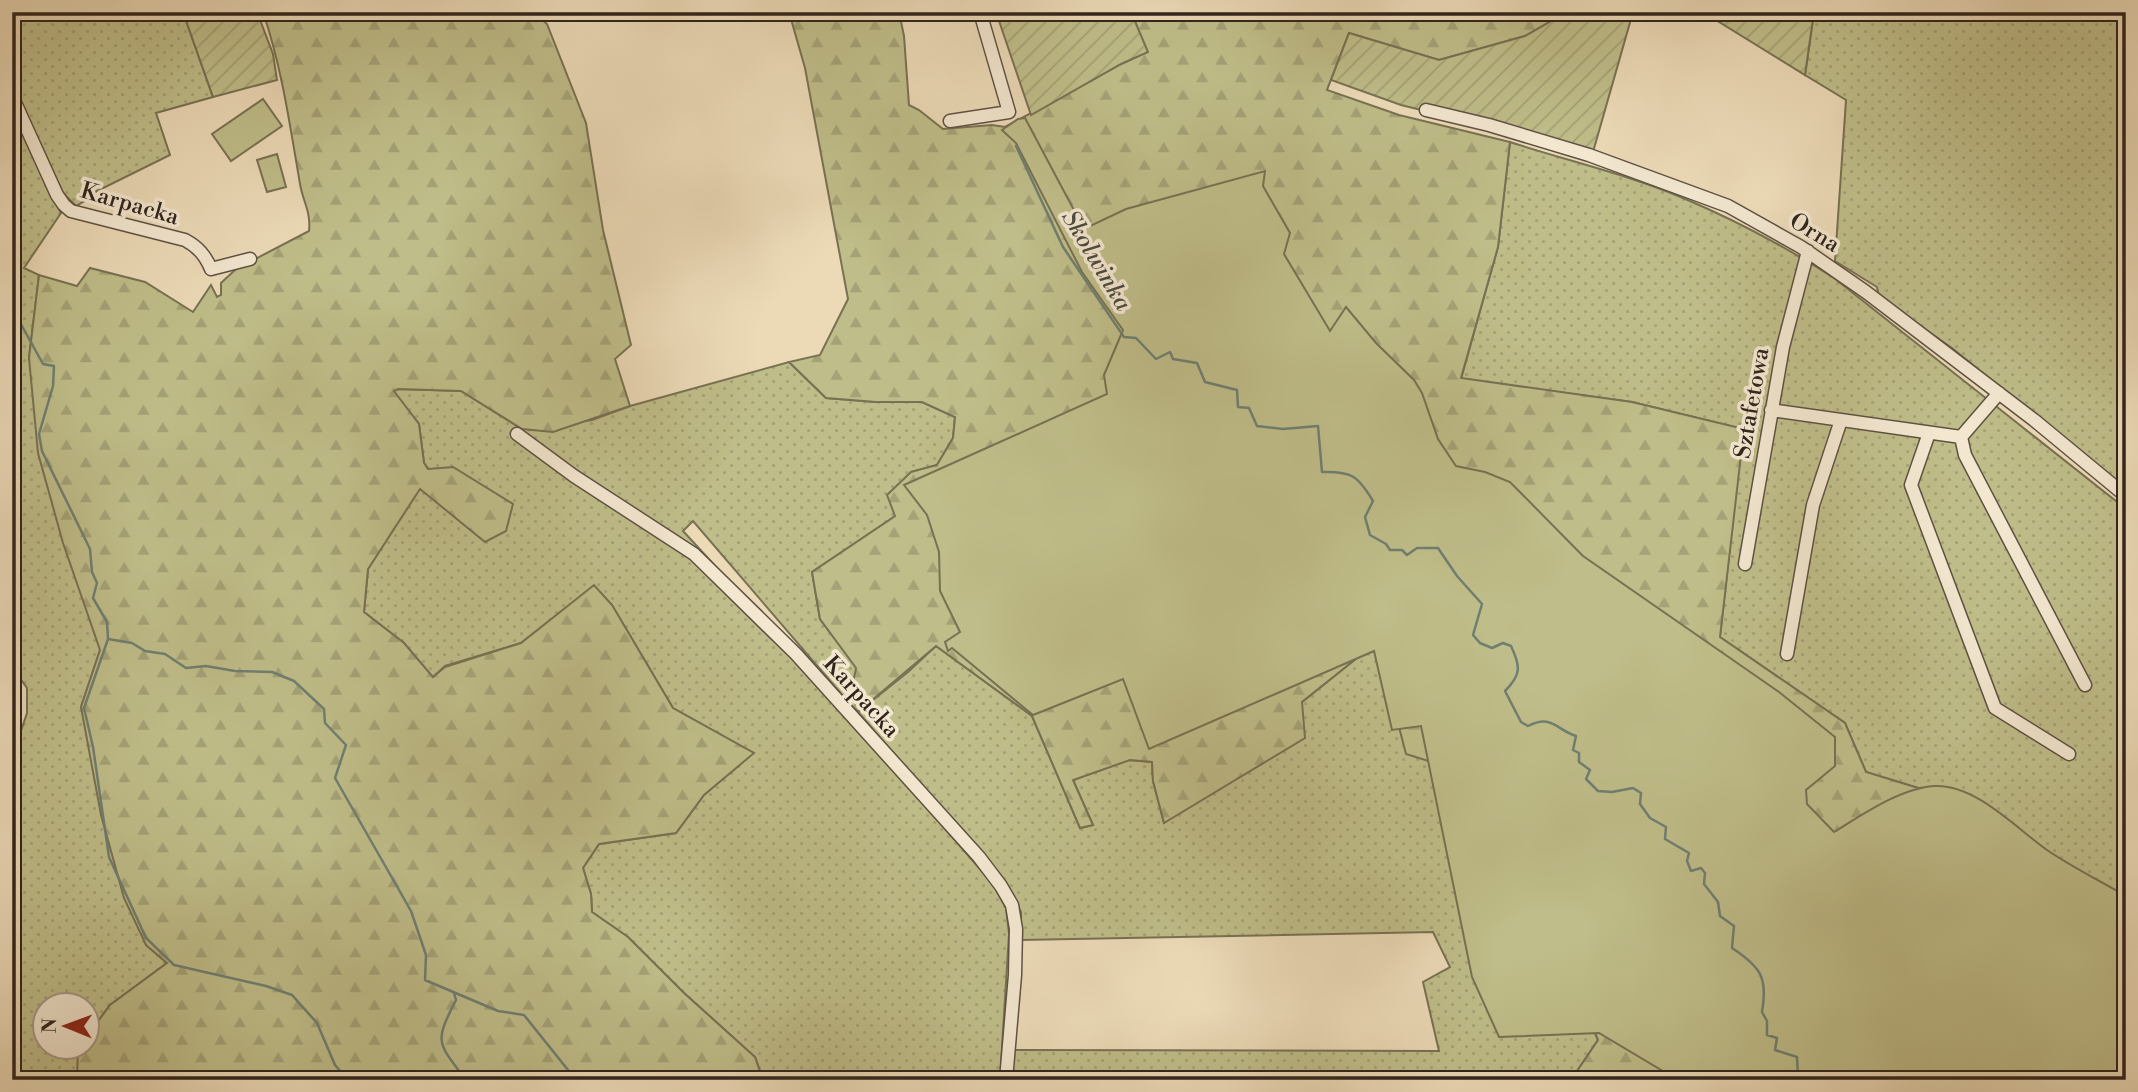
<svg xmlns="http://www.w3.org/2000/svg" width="2138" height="1092" viewBox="0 0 2138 1092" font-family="'Libre Bodoni',serif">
<defs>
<pattern id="grass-dots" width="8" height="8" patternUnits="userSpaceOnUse" patternTransform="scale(1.75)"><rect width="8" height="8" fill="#bfbd89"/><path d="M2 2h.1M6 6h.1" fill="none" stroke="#a4a276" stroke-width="1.8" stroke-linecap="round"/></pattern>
<pattern id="forest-firs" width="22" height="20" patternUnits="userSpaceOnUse" patternTransform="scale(1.75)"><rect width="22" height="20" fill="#bfbd89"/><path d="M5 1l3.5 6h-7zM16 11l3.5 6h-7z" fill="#a4a276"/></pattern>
<pattern id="garden-furrows" width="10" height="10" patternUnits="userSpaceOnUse" patternTransform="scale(1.75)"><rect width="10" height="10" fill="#bfbd89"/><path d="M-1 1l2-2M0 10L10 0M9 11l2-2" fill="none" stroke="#a4a276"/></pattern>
</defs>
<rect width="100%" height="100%" fill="#ecdab7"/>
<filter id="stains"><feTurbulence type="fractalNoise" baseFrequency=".00286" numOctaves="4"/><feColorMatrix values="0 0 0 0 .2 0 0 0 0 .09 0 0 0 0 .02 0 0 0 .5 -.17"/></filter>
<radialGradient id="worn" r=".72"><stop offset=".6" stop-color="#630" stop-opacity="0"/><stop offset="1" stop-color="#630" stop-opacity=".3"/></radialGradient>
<!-- grass -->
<path fill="url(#grass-dots)" stroke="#787153" stroke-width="2" d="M 12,12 L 183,12 L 213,97 L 156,113 L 170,155 L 87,196 L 88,199 L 76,206 L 63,193 L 57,182 L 12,82 Z
M 1814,12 L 2126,12 L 2126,489 L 1952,348 L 1879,297 L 1877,287 L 1835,261 L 1846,100 L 1805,75 Z
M 12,112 L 61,213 L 24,268 L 39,275 L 29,358 L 94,589 L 100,650 L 81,707 L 146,945 L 167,963 L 110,1005 L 88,1035 L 88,1004 L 46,1004 L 46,1046 L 79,1047 L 77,1080 L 12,1080 L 12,757 L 27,713 L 27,688 L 12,667 Z
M 1510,142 C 1565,160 1630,175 1683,198 C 1735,220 1786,247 1834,278 L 2126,509 L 2126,901 L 1967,803 L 1866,772 L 1845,723 L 1720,637 L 1743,429 L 1632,402 L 1461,379 L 1498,247 Z
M 789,362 L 826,398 L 876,402 L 922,402 L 955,417 L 953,438 L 937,465 L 911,472 L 896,516 L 812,572 L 820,619 L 857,668 L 849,703 L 693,521 L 683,531 L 743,596 L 993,884 L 1006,908 L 1009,934 L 1000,1080 L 763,1080 L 755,1057 L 684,993 L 628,937 L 592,912 L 591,894 L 583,868 L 599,844 L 676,833 L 704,795 L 753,753 L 673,708 L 612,605 L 594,586 L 521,643 L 445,666 L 432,678 L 404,643 L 364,612 L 368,569 L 420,488 L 485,541 L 424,463 L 419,424 L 393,392 L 398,389 L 461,391 L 522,429 L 592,420 L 630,406 Z
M 1377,642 L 1441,765 L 1561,952 L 1598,1040 L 1571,1080 L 1012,1080 L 1013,1050 L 1439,1051 L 1423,982 L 1450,967 L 1433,932 L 1021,940 L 1021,912 L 1008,886 L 858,712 L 908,672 L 936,646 L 1032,716 L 1080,828 L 1093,825 L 1073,780 L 1129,760 L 1152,762 L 1153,781 L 1164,823 L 1302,702 Z"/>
<!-- forest -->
<path fill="url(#forest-firs)" stroke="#787153" stroke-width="2" d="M 263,12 L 533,12 L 547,24 L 586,123 L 603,230 L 631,345 L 615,359 L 630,406 L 553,432 L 522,429 L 461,391 L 398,389 L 394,391 L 419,424 L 424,463 L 428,469 L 453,467 L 513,504 L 506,531 L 485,542 L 420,489 L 368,569 L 364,612 L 404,643 L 433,677 L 445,667 L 521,643 L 594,585 L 612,605 L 673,708 L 754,753 L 704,795 L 676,833 L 599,844 L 583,868 L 591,894 L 592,912 L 628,937 L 684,993 L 755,1057 L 763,1080 L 77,1080 L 78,1048 L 88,1046 L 88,1035 L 110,1005 L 167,963 L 146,945 L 124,898 L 101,815 L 81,707 L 100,650 L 63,543 L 38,453 L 29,358 L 39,275 L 77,286 L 90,268 L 145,282 L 193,312 L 211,285 L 217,297 L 221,295 L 221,283 L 236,269 L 309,231 C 311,211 303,202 300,184 C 290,126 282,68 263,12 Z
M 789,12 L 899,12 L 904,36 L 909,105 L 919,110 L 943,129 L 992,125 L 1005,127 L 1121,64 L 1147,52 L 1131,12 L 1567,12 L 1525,36 L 1439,60 L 1349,33 L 1327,90 L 1399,115 L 1510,142 L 1498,247 L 1461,378 L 1632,402 L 1744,429 L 1720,637 L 1845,723 L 1866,772 L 1967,803 L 2126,901 L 2126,1080 L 1571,1080 L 1598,1040 L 1561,952 L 1441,765 L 1406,754 L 1377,642 L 1302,702 L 1305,738 L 1164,823 L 1153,781 L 1152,762 L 1130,760 L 1073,780 L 1093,825 L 1080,828 L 1032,716 L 936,646 L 858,712 L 849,703 L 856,668 L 820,619 L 812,572 L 895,516 L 887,495 L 911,472 L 937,465 L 953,438 L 955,417 L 922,402 L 876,402 L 826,398 L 789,362 L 820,355 L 848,299 L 805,68 Z"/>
<!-- park -->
<path fill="#bfbd89" stroke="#787153" stroke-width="2" d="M 263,99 L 282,126 L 231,161 L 212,134 Z
M 1025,118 L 1084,229 L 1126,209 L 1265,171 L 1263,186 L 1290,233 L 1284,254 L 1330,331 L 1346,307 L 1376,343 L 1414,380 L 1422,393 L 1438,439 L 1456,466 L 1485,472 L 1510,482 L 1583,556 L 1779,692 L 1835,737 L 1835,766 L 1806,790 L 1807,804 L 1834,832 C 1862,815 1902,787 1936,786 C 1976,785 2016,828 2047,850 C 2072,867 2100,881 2126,896 L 2126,1080 L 1678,1080 L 1599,1033 L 1499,1037 L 1472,977 L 1421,726 L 1392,730 L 1374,651 L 1149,749 L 1123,679 L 1033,715 L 952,648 L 948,651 L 945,642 L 960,632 L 940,591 L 939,552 L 927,515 L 904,485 L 1107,394 L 1104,375 L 1123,330 L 1082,272 L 1016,143 L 1002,130 L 1018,119 Z
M 277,154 L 286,187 L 267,192 L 257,160 Z"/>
<!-- garden -->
<path fill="url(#garden-furrows)" stroke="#787153" stroke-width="2" d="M 183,12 L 257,12 L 273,54 L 277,80 L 213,97 Z
M 996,12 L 1131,12 L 1148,52 L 1121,64 L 1031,115 Z
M 1567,12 L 1633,12 L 1593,152 L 1401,105 L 1331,80 L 1349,33 L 1439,60 L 1525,36 Z
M 1703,12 L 1814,12 L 1805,75 Z"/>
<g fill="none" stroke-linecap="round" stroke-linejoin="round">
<!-- stream -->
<path stroke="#6f7f72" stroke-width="2.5" d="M 1016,146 L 1063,247 L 1124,337 L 1136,338 L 1156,359 L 1170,352 L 1173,359 L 1197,363 L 1205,382 L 1237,390 L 1238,407 L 1249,408 L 1257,426 L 1283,429 L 1318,426 L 1322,472 C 1352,471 1358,476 1373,501 L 1365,517 L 1370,535 L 1386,544 L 1390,550 L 1402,550 L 1407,555 L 1417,548 L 1438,548 L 1457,576 L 1482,604 L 1473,635 L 1480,643 L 1492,648 L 1503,643 L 1511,646 C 1521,667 1521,675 1505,691 L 1521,722 L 1528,726 C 1552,714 1555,729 1576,736 L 1573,750 L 1579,753 L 1579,762 L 1590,770 L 1586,779 L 1598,791 L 1612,792 L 1633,788 L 1641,793 L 1640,804 L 1650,818 L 1666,827 L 1665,839 L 1689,853 L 1687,861 L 1691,871 L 1701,868 L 1705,873 L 1704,884 L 1718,902 L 1720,916 L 1734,926 L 1732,948 C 1761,967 1768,978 1762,1012 L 1767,1021 L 1767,1035 L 1777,1038 L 1775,1050 L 1797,1057 L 1798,1077 L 1819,1077 L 1820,1080
M 12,308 L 43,364 L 54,366 L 53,386 L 39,434 L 42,451 L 90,549 L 92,572 L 97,583 L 93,598 L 107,622 L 108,639 L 84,708 L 93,747 L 109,857 L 146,938 L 174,965 L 266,986 L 292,995 L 317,1023 L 335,1065 L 348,1080
M 108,639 L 132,643 L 145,651 L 165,654 L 186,668 L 206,666 L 235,671 L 272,672 L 294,681 L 324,709 L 325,723 L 346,745 L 335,778 L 411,911 L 426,955 L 425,980 L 498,1011 L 524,1015 L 576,1080
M 454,993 L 456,1000 C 434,1043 437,1042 466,1080"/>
<defs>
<path id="minor" d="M 12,96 L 57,195 L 64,205 L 71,211 L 185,240 C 198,247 205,255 211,269 L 250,259
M 1426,110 L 1489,125 L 1589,155 L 1728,206 L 1801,247 L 1866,292 L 2034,420 L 2126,496
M 950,121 L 1009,112 L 980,12
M 1771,410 L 1961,437 L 1999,393
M 1929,433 L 1911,485 L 1995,708 L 2069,754
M 517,434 L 574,476 L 694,554 L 796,654 L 979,857 L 1001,886 L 1012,905 L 1016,929 L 1015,975 L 1006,1080
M 1961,437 L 1965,455 L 2085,685
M 1745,564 L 1783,347 L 1808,251
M 1787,654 L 1813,505 L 1841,420"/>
</defs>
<!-- minor casing -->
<use href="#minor" stroke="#5f5244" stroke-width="15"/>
<!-- minor -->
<use href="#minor" stroke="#f3e7d0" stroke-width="12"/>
</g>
<g text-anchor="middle" stroke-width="7" stroke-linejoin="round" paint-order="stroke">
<!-- street labels -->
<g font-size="23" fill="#30251d" stroke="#f3e7d0">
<text transform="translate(130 203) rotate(16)" y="8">Karpacka</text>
<text transform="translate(1815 232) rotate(31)" y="8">Orna</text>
<text transform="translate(1751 403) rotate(-80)" y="8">Sztafetowa</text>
<text transform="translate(862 696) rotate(48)" y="8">Karpacka</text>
</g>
<!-- water labels -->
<g font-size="24" font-style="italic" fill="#4a4a40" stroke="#f3e7d0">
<text transform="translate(1097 260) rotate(59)" y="8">Skolwinka</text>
</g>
</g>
<!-- margin -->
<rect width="2138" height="1092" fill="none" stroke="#ecdab7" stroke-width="42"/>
<rect x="14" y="14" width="2110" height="1064" fill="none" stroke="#30251d" stroke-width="3.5"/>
<rect x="21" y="21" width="2096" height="1050" fill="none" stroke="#30251d" stroke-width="2"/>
<!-- north arrow -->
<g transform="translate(66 1026) rotate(271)"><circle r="33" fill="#f3e7d0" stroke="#a59988" stroke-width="2"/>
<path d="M0-5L12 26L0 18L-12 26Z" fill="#8f2418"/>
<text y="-10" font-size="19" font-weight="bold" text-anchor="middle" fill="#30251d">N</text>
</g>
<rect width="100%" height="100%" filter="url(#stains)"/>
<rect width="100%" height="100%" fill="url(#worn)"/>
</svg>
